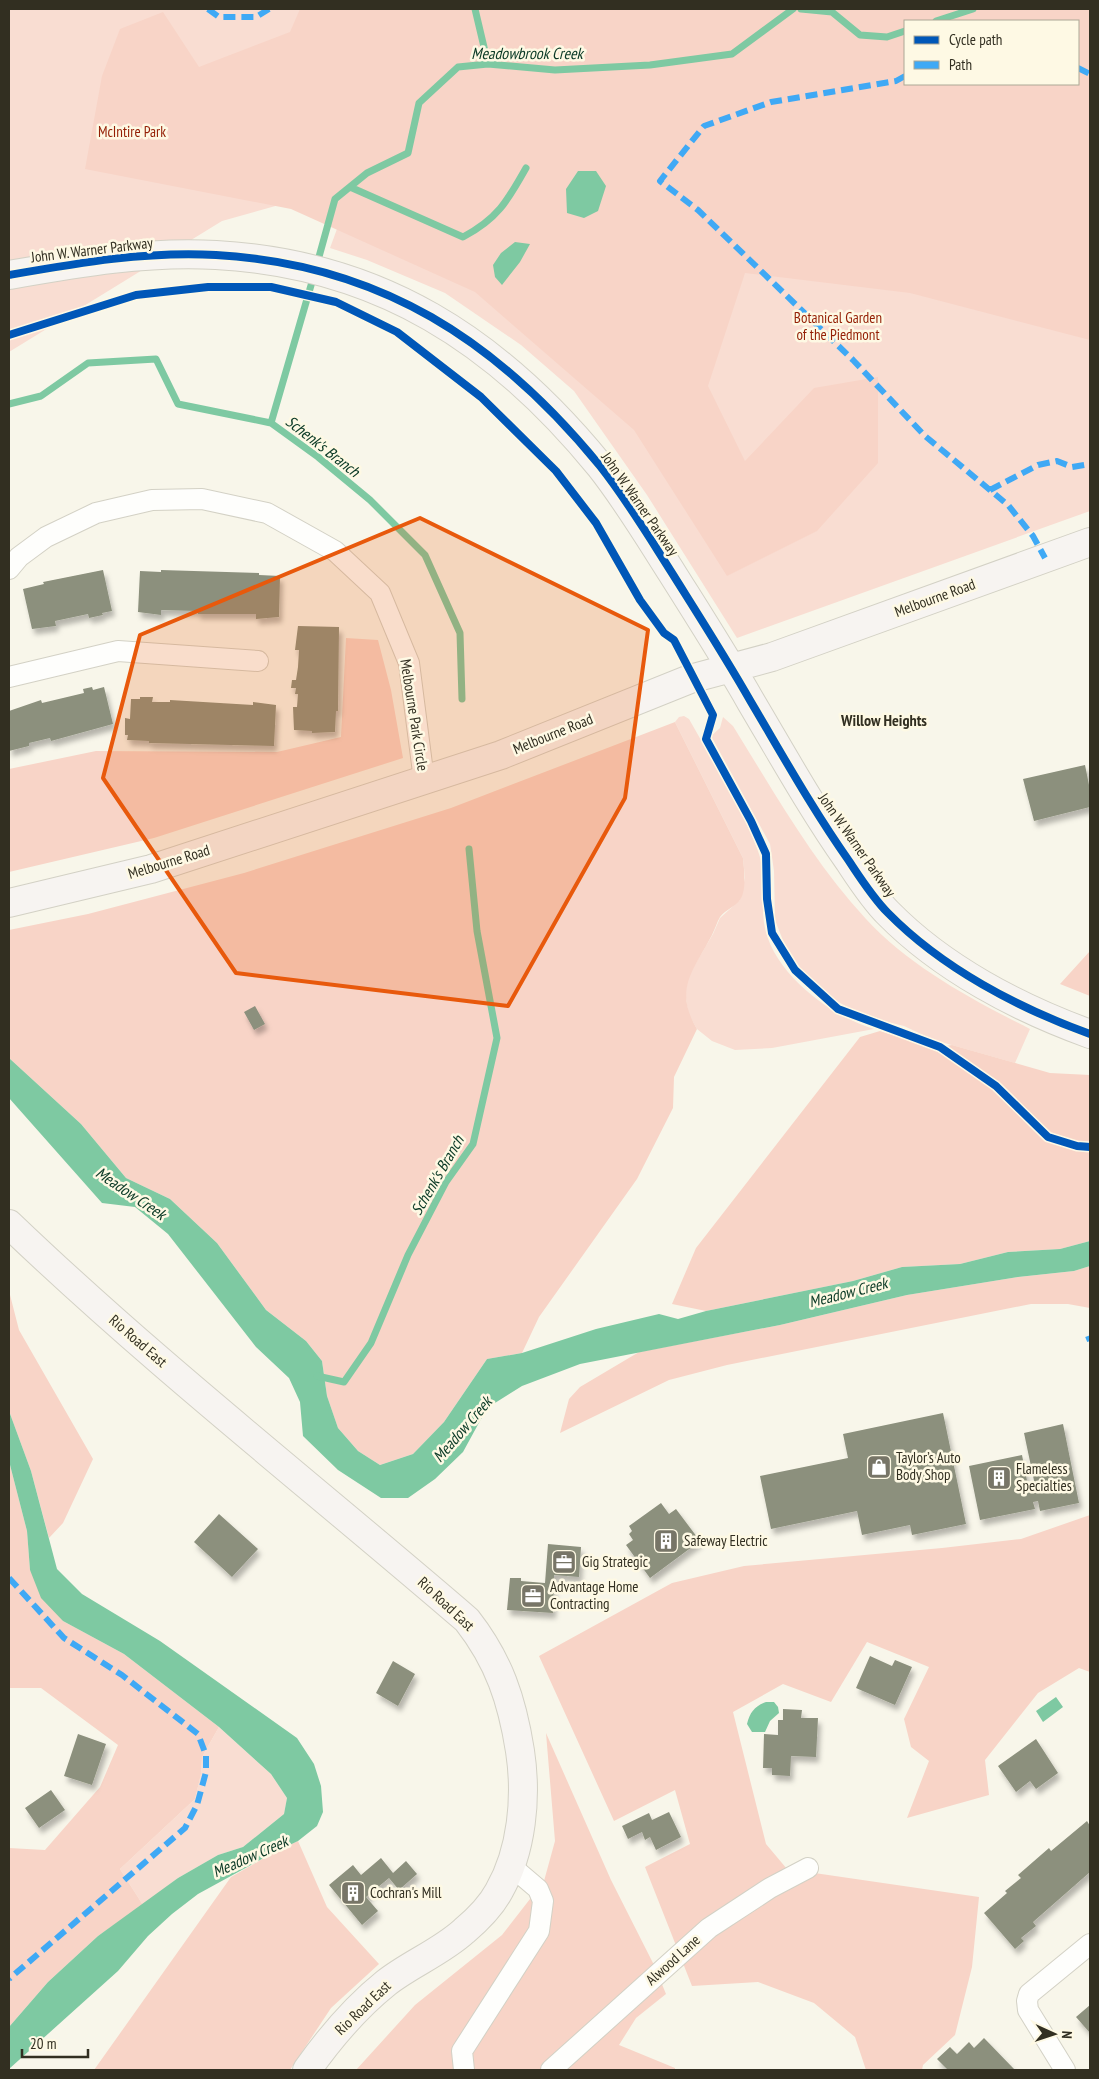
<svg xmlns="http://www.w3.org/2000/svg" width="1099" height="2079" viewBox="0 0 1099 2079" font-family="'PT Sans Narrow',sans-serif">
<defs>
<filter id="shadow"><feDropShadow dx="3" dy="5.5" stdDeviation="2.5" flood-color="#0004"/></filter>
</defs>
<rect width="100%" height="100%" fill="#f8f6ea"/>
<!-- green -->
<path fill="#f9ddd2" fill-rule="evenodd" d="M 9,9 L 1090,9 L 1090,511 L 737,638 L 647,495 L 574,391 L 521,345 L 445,293 L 367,260 L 330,248 L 348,199 L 368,180 L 222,221 L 9,352 ZM 905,21 L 1078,21 L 1078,84 L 905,84 Z
M 684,716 L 689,719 C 713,762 741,805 758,851 C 766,872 761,900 764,923 C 771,972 830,1016 874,1029 L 772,1048 L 735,1050 L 712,1041 L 697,1029 L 688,1013 L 685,990 L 690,973 L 713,934 L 720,918 L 740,900 L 745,878 L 743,858 L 675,722 L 679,717 Z
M 723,717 L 733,726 C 774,792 813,862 866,919 C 910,967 973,1000 1030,1029 L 1015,1063 L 934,1040 L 904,1026 L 864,1016 L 831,998 L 803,972 L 789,956 L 775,920 L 774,871 L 770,844 L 711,736 L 720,728 Z
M 219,1727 L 271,1774 L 287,1798 L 284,1814 L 243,1847 L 218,1855 L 178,1878 L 143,1905 L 120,1869 L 195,1799 L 201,1774 L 202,1757 Z"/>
<!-- forest -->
<path fill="#f8d4c7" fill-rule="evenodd" d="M 300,9 L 1090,9 L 1090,340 L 910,293 L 745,273 L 708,386 L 745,461 L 814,388 L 878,377 L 878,463 L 817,531 L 727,576 L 634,430 L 475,292 L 291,209 L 85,169 L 102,76 L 120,29 L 163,12 L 199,67 L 290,32 ZM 905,21 L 1078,21 L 1078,84 L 905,84 Z
M 346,638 L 378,640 L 391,690 L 403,758 L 154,838 L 9,872 L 9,769 L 96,751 L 277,752 L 341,737 Z
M 675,722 L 743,858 C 744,870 747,889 740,900 C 736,906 725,910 720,917 C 717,922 715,929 712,935 C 694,970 673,989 697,1029 L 674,1077 L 673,1108 L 637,1179 L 539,1317 L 522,1353 L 487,1359 L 444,1422 L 413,1454 L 380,1465 L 358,1451 L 338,1428 L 327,1396 L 322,1361 L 306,1341 L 266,1310 L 217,1243 L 170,1199 L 126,1178 L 81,1124 L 9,1058 L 9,930 L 88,914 L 244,873 L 451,808 Z
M 1090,951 L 1090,996 L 1060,984 Z
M 880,1031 L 932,1048 L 952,1045 L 1050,1073 L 1090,1075 L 1090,1241 L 1060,1249 L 1008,1252 L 960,1264 L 902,1267 L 853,1281 L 706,1311 L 672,1304 L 696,1248 L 860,1037 Z
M 1090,1266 L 1090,1308 L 1068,1304 L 1031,1304 L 727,1365 L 669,1380 L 560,1433 L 569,1399 L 580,1387 L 639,1352 L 780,1325 L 907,1295 L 1018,1277 L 1074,1271 Z
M 9,1291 L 19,1330 L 93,1459 L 63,1523 L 49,1538 L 31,1471 L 9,1411 Z
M 9,1461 L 27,1531 L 30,1570 L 63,1621 L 124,1654 L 219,1727 L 202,1757 L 201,1774 L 195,1799 L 120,1869 L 143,1905 L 98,1936 L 48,1982 L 9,2027 L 9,1848 L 45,1850 L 100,1787 L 118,1745 L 41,1688 L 9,1688 Z
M 1090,1515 L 1090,1672 L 1079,1668 L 1038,1693 L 985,1760 L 989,1795 L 907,1818 L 929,1761 L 911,1747 L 904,1719 L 929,1667 L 867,1642 L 831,1702 L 783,1684 L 733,1712 L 766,1844 L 787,1869 L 979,1897 L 972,1967 L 955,2035 L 923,2065 L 922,2070 L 866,2070 L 855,2037 L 814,2003 L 758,1982 L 692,1986 L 645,1867 L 690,1844 L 675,1790 L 614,1821 L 539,1656 L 672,1583 L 744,1566 L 942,1548 L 1021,1539 Z
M 546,1733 L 611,1880 L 654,1965 L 666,1994 L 636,2018 L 619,2045 L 675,2068 L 675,2070 L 356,2070 L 415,2005 L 502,1935 L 544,1881 L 555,1841 Z
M 298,1841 L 327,1907 L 379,1964 L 331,2008 L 290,2070 L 94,2070 L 231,1877 L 271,1854 Z"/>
<!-- water -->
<path fill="#7ec9a2" d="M 578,171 L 596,171 L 606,186 L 598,211 L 584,218 L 567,213 L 566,189 Z
M 515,242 L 530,244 L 520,262 L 502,285 L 495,277 L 493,265 L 501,253 Z
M 9,1058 L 81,1124 L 126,1178 L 170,1199 L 217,1243 L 266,1310 L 306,1341 L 322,1361 L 327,1396 L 338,1428 L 358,1451 L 380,1465 L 413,1454 L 444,1422 L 487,1359 L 522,1353 L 596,1329 L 659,1314 L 678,1319 L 706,1311 L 853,1281 L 902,1267 L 960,1264 L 1008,1252 L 1060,1249 L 1090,1241 L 1090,1266 L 1074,1271 L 1018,1277 L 907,1295 L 780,1325 L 580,1364 L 522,1386 L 487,1408 L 463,1452 L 435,1479 L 408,1498 L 381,1498 L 338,1470 L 303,1436 L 300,1402 L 289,1378 L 256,1347 L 168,1234 L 135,1207 L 102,1203 L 9,1098 Z
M 9,1411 L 31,1471 L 57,1569 L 82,1594 L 160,1641 L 297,1738 L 314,1764 L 321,1786 L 323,1812 L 317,1826 L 298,1841 L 271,1854 L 198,1894 L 172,1914 L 148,1936 L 118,1971 L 9,2069 L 9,2027 L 48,1982 L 98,1936 L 178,1878 L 218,1855 L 243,1847 L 284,1814 L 287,1798 L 271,1774 L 219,1727 L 124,1654 L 63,1621 L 41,1598 L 30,1570 L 27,1531 L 9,1461 Z
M 1056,1697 L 1063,1707 L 1043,1722 L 1036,1711 Z
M 766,1702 L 774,1702 L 778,1707 L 779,1713 L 770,1721 L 765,1732 L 752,1732 L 747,1724 C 750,1712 755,1706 766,1702 Z"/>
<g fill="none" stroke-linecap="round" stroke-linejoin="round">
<!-- stream -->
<path stroke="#7ec9a2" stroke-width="7" d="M 475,9 L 488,64
M 801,9 L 832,12 L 860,35 L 887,37 L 905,31
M 936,21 L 973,9
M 350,187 L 463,237 C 497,219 507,202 526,168
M 317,264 L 335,199 L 367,173 L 408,153 L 419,103 L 458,67 L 488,64 L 555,70 L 650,65 L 732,54 L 793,9
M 9,404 L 41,396 L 88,363 L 156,359 L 178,404 L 271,423 L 318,457 L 370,500 L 425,555 L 460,633 L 462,699
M 271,423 L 314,275
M 317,1376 L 344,1382 L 371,1343 L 408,1255 L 446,1182 L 473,1144 L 497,1038 L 477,931 L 469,849"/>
</g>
<!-- building -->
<path fill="#8c907d" filter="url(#shadow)" d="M 103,570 L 112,611 L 102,613 L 103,615 L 89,618 L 88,614 L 55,621 L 56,626 L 32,629 L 23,589 L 44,584 L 43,582 Z
M 161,570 L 259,573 L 259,575 L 280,576 L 279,617 L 256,619 L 256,614 L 198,614 L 197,611 L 161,610 L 161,615 L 138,612 L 140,571 L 161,572 Z
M 298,626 L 339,627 L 338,711 L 336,711 L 335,732 L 312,733 L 312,731 L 294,730 L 293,707 L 297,707 L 298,694 L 295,694 L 296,688 L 291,688 L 292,680 L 296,680 L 298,667 L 299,650 L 295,650 Z
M 92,687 L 93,690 L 104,687 L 113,724 L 51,741 L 50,738 L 29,743 L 29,746 L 9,751 L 9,711 L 41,700 L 42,703 L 84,693 L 83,689 Z
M 140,697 L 153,697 L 152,702 L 170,702 L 170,700 L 253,705 L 253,702 L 276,705 L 274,746 L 149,743 L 149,741 L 127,740 L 128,735 L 125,735 L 125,718 L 130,719 L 131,699 L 140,699 Z
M 1085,765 L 1090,790 L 1090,807 L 1034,821 L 1023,779 Z
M 255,1006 L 265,1024 L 254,1030 L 244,1012 Z
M 943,1413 L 966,1524 L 912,1535 L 910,1525 L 862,1535 L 857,1511 L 771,1529 L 760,1476 L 848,1458 L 843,1434 Z
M 1063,1424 L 1079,1503 L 1040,1511 L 1038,1501 L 1033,1502 L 1035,1509 L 980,1520 L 969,1466 L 1022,1455 L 1029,1491 L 1036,1490 L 1024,1433 Z
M 661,1503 L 669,1514 L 676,1509 L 700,1541 L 650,1578 L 626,1545 L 633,1540 L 629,1534 L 632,1531 L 629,1526 Z
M 219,1514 L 258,1549 L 232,1577 L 194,1542 Z
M 548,1544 L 581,1547 L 579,1577 L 554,1575 L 553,1613 L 507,1610 L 510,1578 L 521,1578 L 521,1581 L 545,1583 Z
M 870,1656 L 892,1666 L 895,1660 L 912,1667 L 895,1705 L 856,1688 Z
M 393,1661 L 415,1674 L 398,1706 L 376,1693 Z
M 783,1709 L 802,1710 L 801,1718 L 818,1718 L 816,1757 L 791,1756 L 790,1776 L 772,1775 L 772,1768 L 763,1768 L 764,1734 L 778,1735 L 778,1720 L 783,1720 Z
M 78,1734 L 106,1744 L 92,1785 L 64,1776 Z
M 1036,1739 L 1058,1773 L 1036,1789 L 1030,1781 L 1016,1792 L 998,1766 Z
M 51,1790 L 65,1810 L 39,1828 L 25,1808 Z
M 669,1812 L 681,1837 L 656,1850 L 650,1837 L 645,1840 L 642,1832 L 628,1839 L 622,1826 L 649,1813 L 652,1820 Z
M 1087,1821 L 1090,1826 L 1090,1872 L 1033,1922 L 1036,1926 L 1021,1938 L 1024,1941 L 1015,1949 L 984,1913 L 1007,1893 L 1005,1891 L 1021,1878 L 1018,1875 L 1049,1848 L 1051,1851 Z
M 381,1858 L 393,1873 L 406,1861 L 417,1874 L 399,1890 L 389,1878 L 366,1897 L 378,1911 L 362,1925 L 329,1885 L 353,1865 L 361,1875 Z
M 1090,2005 L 1090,2033 L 1076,2017 Z
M 984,2038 L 1015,2070 L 948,2070 L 937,2059 L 950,2047 L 957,2054 L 969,2042 L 974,2048 Z"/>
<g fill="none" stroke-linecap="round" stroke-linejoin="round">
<defs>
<path id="street" d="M 9,569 L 19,557 L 46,537 L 96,513 L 152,500 L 202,499 L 267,513 L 335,551 L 380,593 L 409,663 L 424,780
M 9,677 L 118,651 L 258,661
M 464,2070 L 462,2051 L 539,1931 L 543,1901 L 538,1889 L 511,1866
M 551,2070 L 709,1928 L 770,1888 L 808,1868
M 1065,2070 L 1028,2010 L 1027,2001 L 1029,1994 L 1090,1944"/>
<path id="secondary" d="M 9,275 C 78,263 146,251 216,255 C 380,264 498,341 600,466 C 627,500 649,537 672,573 C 699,616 726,658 751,702 C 783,756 813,810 849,861 C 861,879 873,898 888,913 C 942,968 1018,1008 1090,1034
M 9,903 L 151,869 L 501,755 L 690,679 L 772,657 L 1090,542
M 9,1224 C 155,1364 314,1488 467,1620 C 499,1661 512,1700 520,1751 C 527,1797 522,1851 499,1891 C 491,1906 477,1920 464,1931 C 441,1952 410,1964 386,1983 C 356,2007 329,2039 307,2070"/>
</defs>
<!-- street casing -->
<use href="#street" stroke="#d3d1c5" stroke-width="22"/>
<!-- secondary casing -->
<use href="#secondary" stroke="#d3d1c5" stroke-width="30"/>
<!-- street -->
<use href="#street" stroke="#fefefc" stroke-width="20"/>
<!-- secondary -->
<use href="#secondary" stroke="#f7f4f1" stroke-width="28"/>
<!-- quiet -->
<path stroke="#3fa9f5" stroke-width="6" stroke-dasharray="12 6" stroke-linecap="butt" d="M 208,9 L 219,17 L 256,17 L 269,9
M 1078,68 L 1090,74
M 905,76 L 896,81 L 771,102 L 704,126 L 660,181 L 698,210 L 853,360 L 925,436 L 1008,505 L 1033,536 L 1045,558
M 990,490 L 1038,465 L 1057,461 L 1072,467 L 1090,464
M 1088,1336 L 1090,1341
M 9,1578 L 64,1638 L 122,1675 L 198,1734 L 206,1755 L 206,1772 L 197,1805 L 185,1828 L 9,1979"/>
<defs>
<path id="cycleway" d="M 9,275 C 78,263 146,251 216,255 C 380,264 498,341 600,466 C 627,500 649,537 672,573 C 699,616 726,658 751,702 C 783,756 813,810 849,861 C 861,879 873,898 888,913 C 942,968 1018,1008 1090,1034
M 9,335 L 136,295 L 208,287 L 271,287 L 336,302 L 397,332 L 481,397 L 556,471 L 596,523 L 640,600 L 664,633 L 674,640 L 713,715 L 706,739 L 751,821 L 766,854 L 767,899 L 772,933 L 795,970 L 838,1009 L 940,1047 L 996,1086 L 1048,1137 L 1077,1146 L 1090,1147"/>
</defs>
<!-- cycleway casing -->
<use href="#cycleway" stroke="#fef9e4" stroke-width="11"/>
<!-- cycleway -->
<use href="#cycleway" stroke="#0057b8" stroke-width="8"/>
</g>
<!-- marked area -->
<path fill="#e8590c" fill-opacity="0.2" stroke="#e8590c" stroke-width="4" stroke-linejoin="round" d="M 420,518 L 648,630 L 625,798 L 508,1006 L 236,973 L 103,778 L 140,635 Z"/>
<!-- icons -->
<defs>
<symbol id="shop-square" viewBox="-11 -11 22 22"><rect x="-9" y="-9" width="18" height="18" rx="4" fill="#777567" stroke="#fef9e4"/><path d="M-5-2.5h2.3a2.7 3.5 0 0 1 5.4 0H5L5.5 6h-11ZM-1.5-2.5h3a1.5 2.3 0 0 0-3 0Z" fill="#fff"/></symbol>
<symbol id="building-square" viewBox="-11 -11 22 22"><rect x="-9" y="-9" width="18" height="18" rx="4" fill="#777567" stroke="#fef9e4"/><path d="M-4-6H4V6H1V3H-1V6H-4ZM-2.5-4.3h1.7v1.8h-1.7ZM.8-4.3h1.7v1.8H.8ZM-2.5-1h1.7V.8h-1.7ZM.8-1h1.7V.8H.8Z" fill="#fff"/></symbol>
<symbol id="office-square" viewBox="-11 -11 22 22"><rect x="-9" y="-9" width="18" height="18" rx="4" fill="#777567" stroke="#fef9e4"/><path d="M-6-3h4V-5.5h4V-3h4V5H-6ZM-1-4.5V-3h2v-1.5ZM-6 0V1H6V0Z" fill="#fff"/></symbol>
</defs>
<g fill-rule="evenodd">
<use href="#shop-square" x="865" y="1453" width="28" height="28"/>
<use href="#building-square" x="985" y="1464" width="28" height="28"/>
<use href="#building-square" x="652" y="1527" width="28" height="28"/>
<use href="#office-square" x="550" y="1548" width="28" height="28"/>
<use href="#office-square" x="519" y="1582" width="28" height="28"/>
<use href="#building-square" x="339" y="1879" width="28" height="28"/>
</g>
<g text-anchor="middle" stroke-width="5" stroke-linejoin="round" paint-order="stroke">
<!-- park labels -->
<g font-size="15" fill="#941f05" stroke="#fef9e4">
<text x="132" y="137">McIntire Park</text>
<text x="838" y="323">Botanical Garden<tspan x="838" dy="17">of the Piedmont</tspan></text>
</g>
<!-- street labels -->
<g font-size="15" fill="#322f21" stroke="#fef9e4">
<text transform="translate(92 250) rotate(-7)" y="5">John W. Warner Parkway</text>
<text transform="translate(640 504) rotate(55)" y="5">John W. Warner Parkway</text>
<text transform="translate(935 598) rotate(-20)" y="5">Melbourne Road</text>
<text transform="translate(414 715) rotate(81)" y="5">Melbourne Park Circle</text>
<text transform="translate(553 734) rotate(-22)" y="5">Melbourne Road</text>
<text transform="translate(857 845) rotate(55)" y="5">John W. Warner Parkway</text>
<text transform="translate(169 862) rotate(-17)" y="5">Melbourne Road</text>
<text transform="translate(138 1341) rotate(41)" y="5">Rio Road East</text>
<text transform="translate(446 1604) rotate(43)" y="5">Rio Road East</text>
<text transform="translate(673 1960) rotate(-42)" y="5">Alwood Lane</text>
<text transform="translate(363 2008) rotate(-44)" y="5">Rio Road East</text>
</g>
<!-- poi labels -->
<g font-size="15" fill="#322f21" stroke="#fef9e4" text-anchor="start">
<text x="896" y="1463">Taylor’s Auto<tspan x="896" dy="17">Body Shop</tspan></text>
<text x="1016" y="1474">Flameless<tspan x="1016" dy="17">Specialties</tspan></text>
<text x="684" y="1546">Safeway Electric</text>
<text x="582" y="1567">Gig Strategic</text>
<text x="550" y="1592">Advantage Home<tspan x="550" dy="17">Contracting</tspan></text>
<text x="370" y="1898">Cochran's Mill</text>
</g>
<!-- water labels -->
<g font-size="16" font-style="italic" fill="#0a3925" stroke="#fef9e4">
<text x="527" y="59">Meadowbrook Creek</text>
<text transform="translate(323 446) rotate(38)" y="6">Schenk's Branch</text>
<text transform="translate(437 1175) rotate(-60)" y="6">Schenk's Branch</text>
<text transform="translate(131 1193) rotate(34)" y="6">Meadow Creek</text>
<text transform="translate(848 1292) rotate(-14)" y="6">Meadow Creek</text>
<text transform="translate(462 1429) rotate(-49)" y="6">Meadow Creek</text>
<text transform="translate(250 1856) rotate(-24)" y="6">Meadow Creek</text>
</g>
<!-- neighbourhood labels -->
<g font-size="16" font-weight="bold" fill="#322f21" stroke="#fef9e4">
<text x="884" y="726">Willow Heights</text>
</g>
</g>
<!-- border -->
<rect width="1099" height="2079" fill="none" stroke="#322f21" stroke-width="20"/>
<!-- legend -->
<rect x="904" y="20" width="175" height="65" fill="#fef9e4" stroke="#aca896"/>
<rect x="914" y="36" width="25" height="8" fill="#0057b8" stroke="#aca896"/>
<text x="949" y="45" font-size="15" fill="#322f21">Cycle path</text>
<rect x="914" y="61" width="25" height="8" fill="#3fa9f5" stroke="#aca896"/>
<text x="949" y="70" font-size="15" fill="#322f21">Path</text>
<!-- north arrow -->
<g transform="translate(1054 2034) rotate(93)" stroke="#fef9e4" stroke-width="4" paint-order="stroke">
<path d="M0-4L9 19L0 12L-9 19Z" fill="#322f21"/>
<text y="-8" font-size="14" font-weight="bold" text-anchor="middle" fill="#322f21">N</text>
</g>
<!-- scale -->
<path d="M22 2049v8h66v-8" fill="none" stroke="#322f21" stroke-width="2.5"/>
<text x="30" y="2049" font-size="15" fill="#322f21" stroke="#fef9e4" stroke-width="4" paint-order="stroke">20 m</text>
</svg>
